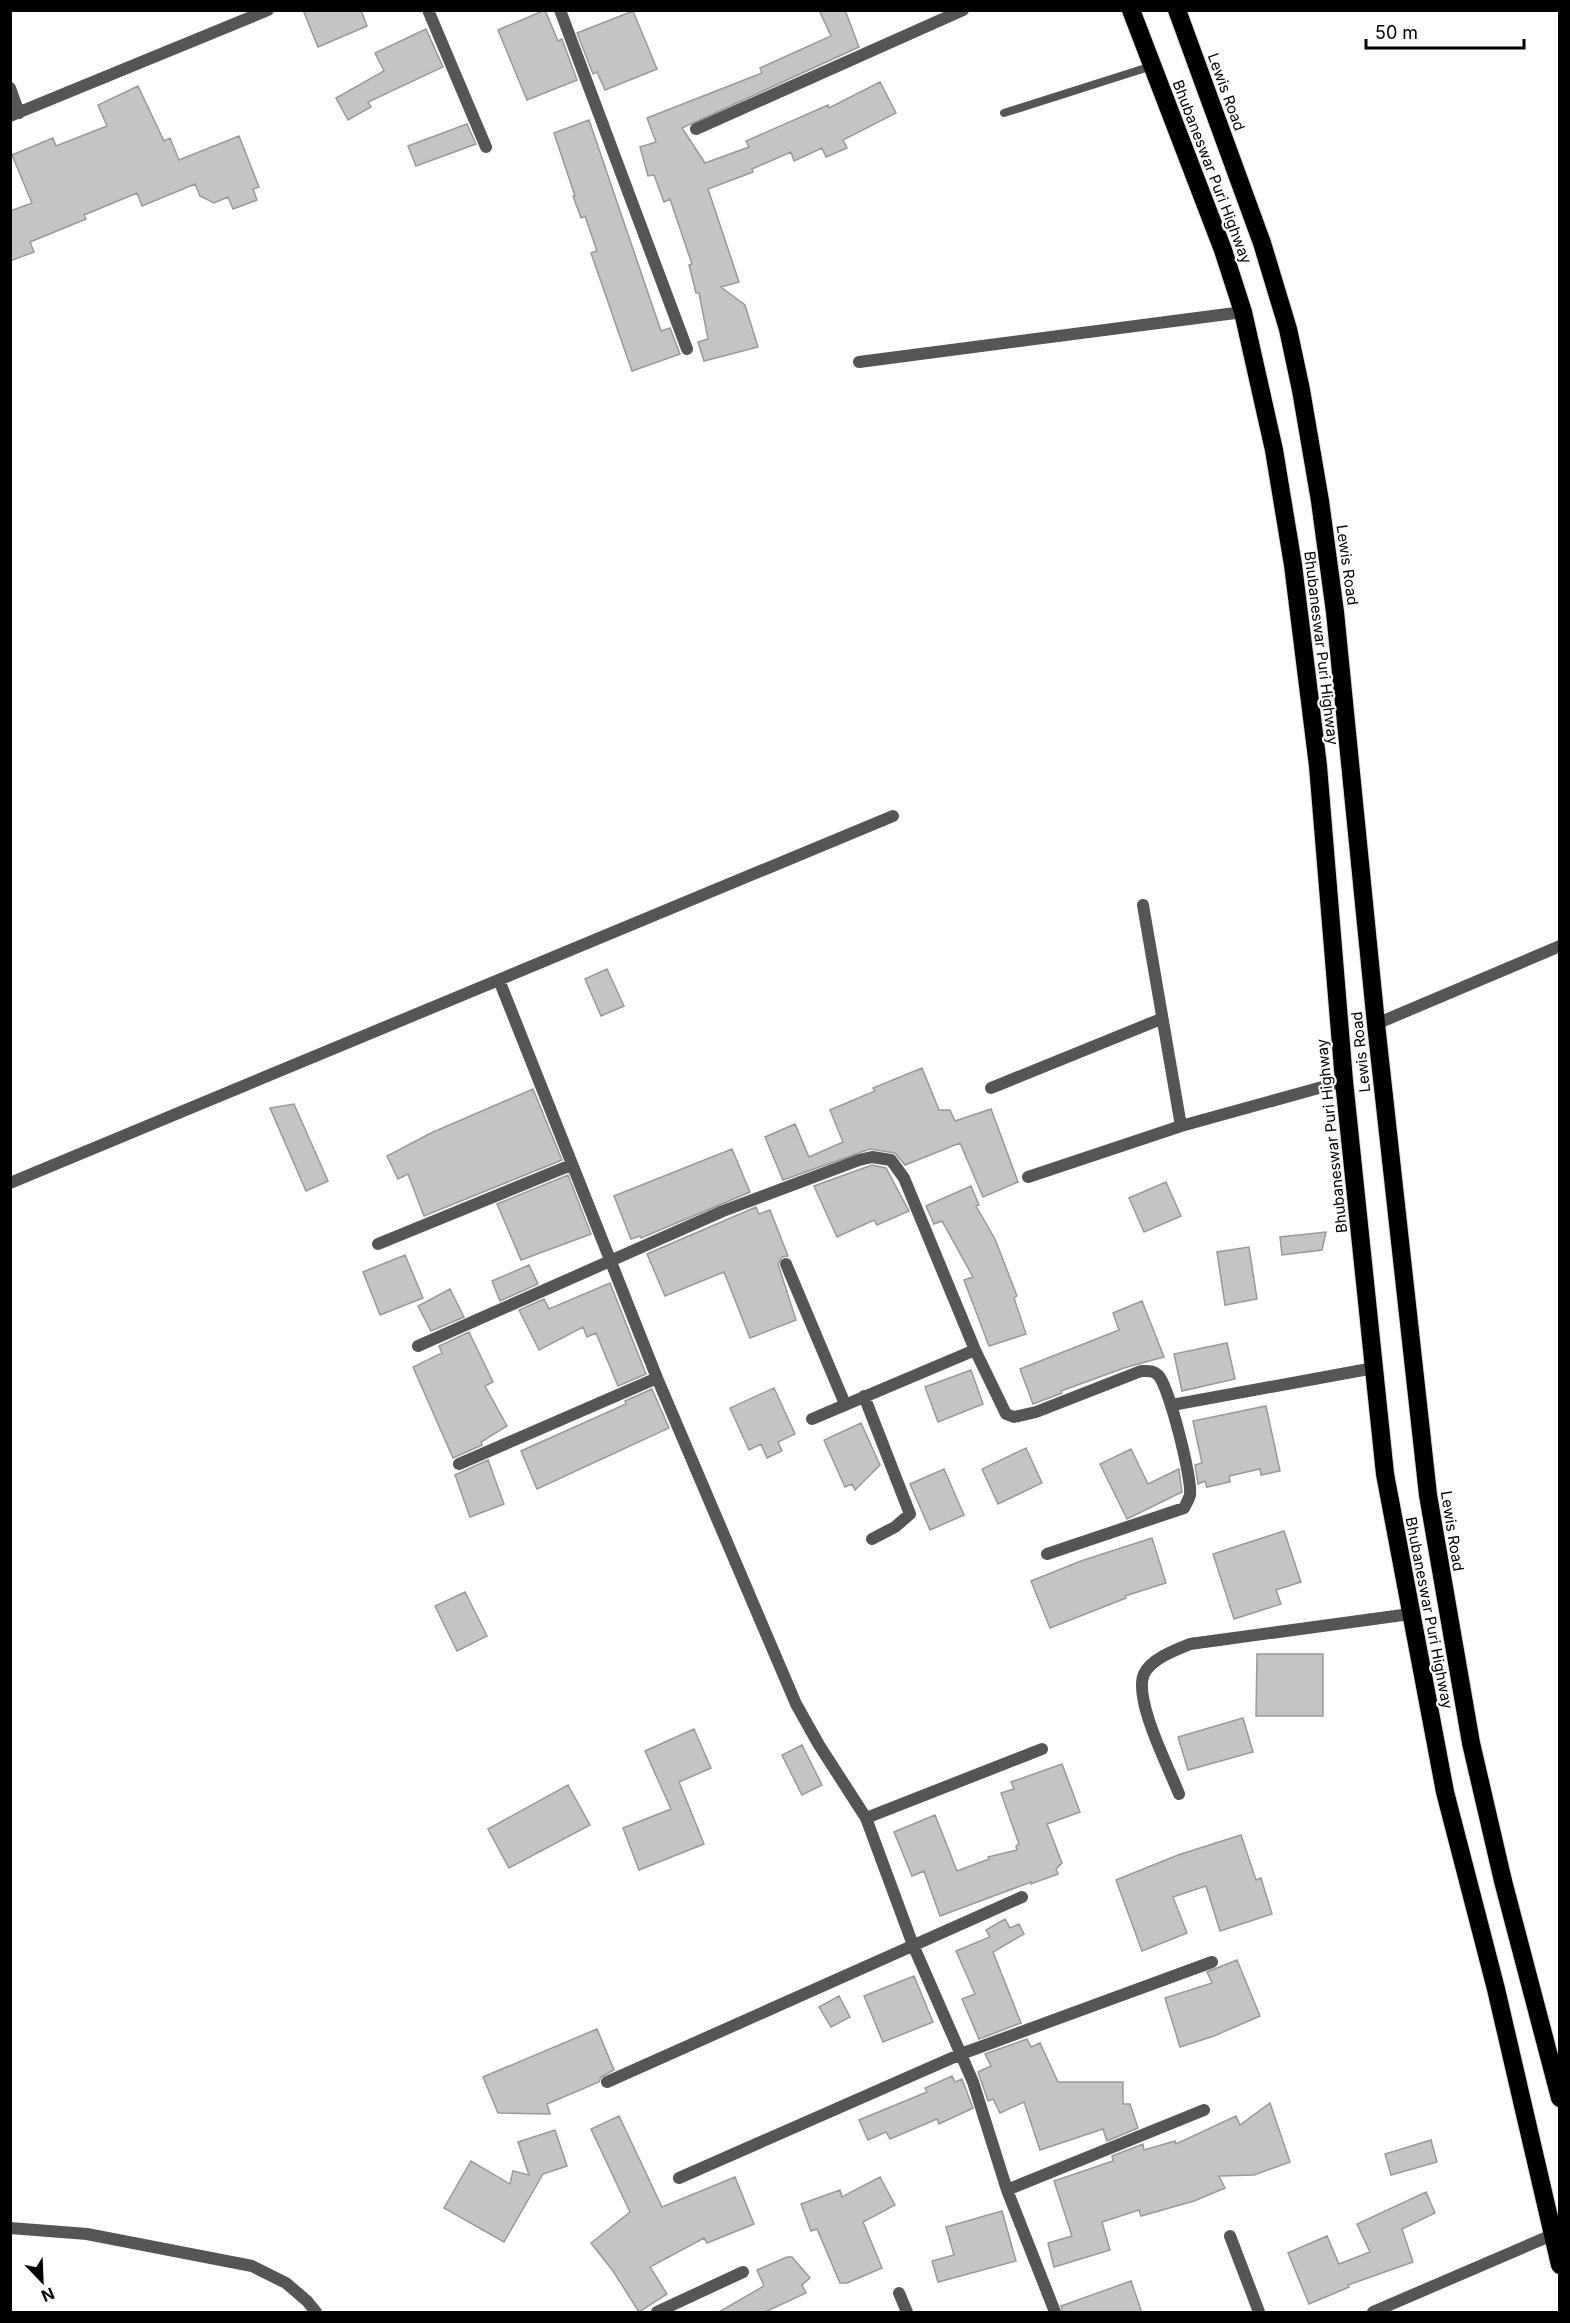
<svg xmlns="http://www.w3.org/2000/svg" width="1570" height="2323" viewBox="0 0 1570 2323" font-family="Inter,sans-serif">
<rect width="100%" height="100%" fill="#fff"/>
<!-- building -->
<path fill="#c4c4c4" stroke="#999" stroke-width="1.5" d="M 303,10 L 361,10 L 367,26 L 318,47 Z
M 545,10 L 558,41 L 562,39 L 577,80 L 527,100 L 498,30 Z
M 819,10 L 845,10 L 859,47 L 682,128 L 705,163 L 749,147 L 746,141 L 828,105 L 829,108 L 880,82 L 896,113 L 843,140 L 847,148 L 826,157 L 822,148 L 794,161 L 791,152 L 752,169 L 753,172 L 708,189 L 739,282 L 721,287 L 745,305 L 758,347 L 704,361 L 698,342 L 708,339 L 699,293 L 696,293 L 689,265 L 692,264 L 670,199 L 664,202 L 654,175 L 648,176 L 640,147 L 656,142 L 647,118 L 762,73 L 760,68 L 831,36 Z
M 633,11 L 657,69 L 605,90 L 597,72 L 593,74 L 577,33 Z
M 426,29 L 443,67 L 368,102 L 371,107 L 348,120 L 336,98 L 384,71 L 375,53 Z
M 138,86 L 164,141 L 170,138 L 179,160 L 239,136 L 259,187 L 253,189 L 257,200 L 233,209 L 228,197 L 214,203 L 200,196 L 195,184 L 142,206 L 137,193 L 84,215 L 86,219 L 30,242 L 34,252 L 10,261 L 10,211 L 32,203 L 12,155 L 53,138 L 56,146 L 107,126 L 98,105 Z
M 589,120 L 661,331 L 670,328 L 680,354 L 632,371 L 591,253 L 597,251 L 585,216 L 581,218 L 573,196 L 575,196 L 554,133 Z
M 467,124 L 476,144 L 416,166 L 408,146 Z
M 607,969 L 624,1006 L 601,1016 L 585,979 Z
M 922,1068 L 939,1110 L 950,1110 L 955,1121 L 991,1109 L 1018,1182 L 983,1197 L 960,1143 L 905,1165 L 895,1153 L 870,1149 L 783,1180 L 765,1137 L 795,1124 L 809,1157 L 843,1142 L 830,1110 L 875,1091 L 873,1088 Z
M 533,1089 L 562,1160 L 424,1216 L 408,1174 L 398,1179 L 387,1156 L 431,1133 Z
M 294,1104 L 328,1181 L 306,1191 L 270,1108 Z
M 732,1149 L 750,1192 L 641,1238 L 640,1236 L 631,1239 L 614,1196 Z
M 872,1165 L 886,1168 L 909,1211 L 877,1225 L 874,1220 L 837,1237 L 814,1186 Z
M 568,1175 L 591,1234 L 521,1260 L 497,1204 Z
M 1166,1182 L 1181,1216 L 1144,1232 L 1129,1198 Z
M 971,1186 L 979,1205 L 976,1206 L 995,1239 L 1017,1296 L 1014,1298 L 1026,1334 L 989,1346 L 964,1280 L 973,1277 L 942,1221 L 934,1224 L 926,1206 Z
M 756,1207 L 759,1214 L 770,1210 L 788,1256 L 782,1257 L 778,1264 L 796,1320 L 750,1338 L 724,1272 L 665,1296 L 647,1254 Z
M 1326,1232 L 1322,1250 L 1282,1255 L 1280,1237 Z
M 1249,1247 L 1257,1299 L 1225,1305 L 1217,1252 Z
M 405,1255 L 423,1298 L 380,1315 L 363,1272 Z
M 529,1265 L 538,1284 L 500,1301 L 492,1281 Z
M 610,1283 L 646,1374 L 618,1386 L 596,1333 L 587,1337 L 583,1327 L 539,1350 L 519,1310 L 544,1299 L 549,1309 Z
M 450,1289 L 464,1317 L 431,1331 L 418,1306 Z
M 1142,1301 L 1164,1357 L 1124,1368 L 1061,1391 L 1062,1393 L 1033,1404 L 1020,1369 L 1119,1330 L 1113,1313 Z
M 469,1332 L 493,1382 L 485,1386 L 507,1426 L 481,1442 L 482,1445 L 453,1458 L 413,1367 L 442,1353 L 439,1346 Z
M 1227,1343 L 1235,1379 L 1182,1391 L 1174,1354 Z
M 971,1370 L 983,1404 L 938,1422 L 925,1387 Z
M 774,1388 L 795,1434 L 778,1442 L 782,1451 L 767,1458 L 761,1444 L 749,1450 L 730,1408 Z
M 652,1389 L 669,1428 L 537,1489 L 521,1451 L 626,1404 L 625,1401 Z
M 1266,1406 L 1280,1471 L 1261,1475 L 1260,1469 L 1229,1476 L 1230,1482 L 1207,1487 L 1205,1481 L 1198,1484 L 1195,1465 L 1202,1463 L 1193,1421 Z
M 861,1423 L 880,1465 L 855,1490 L 852,1484 L 845,1487 L 824,1440 Z
M 1026,1448 L 1042,1483 L 998,1504 L 982,1469 Z
M 1131,1449 L 1148,1484 L 1179,1469 L 1182,1492 L 1127,1519 L 1100,1464 Z
M 488,1460 L 504,1504 L 470,1517 L 455,1475 Z
M 944,1469 L 964,1515 L 930,1530 L 910,1484 Z
M 1284,1531 L 1301,1582 L 1276,1590 L 1281,1604 L 1234,1619 L 1213,1554 Z
M 1152,1538 L 1166,1583 L 1125,1596 L 1126,1598 L 1050,1628 L 1031,1581 L 1081,1561 Z
M 465,1592 L 487,1636 L 457,1651 L 435,1606 Z
M 1257,1654 L 1323,1654 L 1323,1716 L 1256,1716 Z
M 1243,1718 L 1253,1752 L 1188,1770 L 1178,1737 Z
M 694,1729 L 711,1768 L 679,1782 L 704,1844 L 639,1870 L 623,1828 L 671,1809 L 645,1751 Z
M 802,1745 L 822,1785 L 802,1795 L 782,1755 Z
M 1062,1764 L 1080,1812 L 1047,1824 L 1062,1863 L 1056,1869 L 1058,1874 L 1031,1884 L 1031,1882 L 940,1916 L 924,1871 L 912,1876 L 894,1832 L 935,1815 L 957,1871 L 989,1859 L 988,1857 L 1017,1850 L 1016,1846 L 1019,1844 L 1001,1793 L 1014,1789 L 1011,1782 Z
M 568,1785 L 590,1825 L 509,1868 L 488,1829 Z
M 1241,1835 L 1256,1880 L 1261,1878 L 1272,1914 L 1220,1931 L 1206,1886 L 1173,1897 L 1187,1933 L 1142,1951 L 1116,1880 L 1178,1855 Z
M 1005,1919 L 1010,1928 L 1019,1924 L 1024,1934 L 993,1952 L 1021,2023 L 979,2039 L 962,1999 L 975,1994 L 956,1951 L 990,1937 L 986,1930 Z
M 1237,1960 L 1260,2016 L 1214,2036 L 1180,2047 L 1165,1998 L 1212,1983 L 1207,1972 Z
M 914,1976 L 933,2022 L 883,2042 L 864,1996 Z
M 839,1996 L 850,2017 L 831,2027 L 819,2007 Z
M 597,2029 L 614,2070 L 601,2077 L 599,2082 L 547,2104 L 550,2114 L 498,2113 L 483,2077 Z
M 1027,2039 L 1031,2047 L 1040,2043 L 1058,2082 L 1123,2082 L 1123,2104 L 1130,2104 L 1138,2128 L 1107,2141 L 1103,2129 L 1040,2150 L 1024,2102 L 1000,2113 L 993,2099 L 988,2101 L 978,2072 L 991,2066 L 985,2054 Z
M 952,2076 L 955,2082 L 962,2079 L 973,2108 L 939,2124 L 937,2119 L 890,2139 L 886,2132 L 868,2140 L 859,2120 L 927,2092 L 925,2088 Z
M 1270,2103 L 1290,2162 L 1254,2175 L 1219,2176 L 1225,2188 L 1194,2201 L 1141,2216 L 1139,2210 L 1102,2222 L 1110,2250 L 1054,2267 L 1048,2243 L 1072,2236 L 1054,2181 L 1113,2161 L 1112,2156 L 1143,2144 L 1144,2150 L 1175,2141 L 1176,2144 L 1236,2116 L 1240,2125 Z
M 619,2116 L 662,2207 L 735,2177 L 754,2224 L 707,2243 L 704,2238 L 650,2267 L 667,2294 L 639,2312 L 613,2271 L 591,2243 L 630,2212 L 591,2129 Z
M 555,2130 L 567,2166 L 543,2174 L 504,2242 L 444,2208 L 471,2161 L 510,2184 L 513,2171 L 529,2175 L 518,2142 Z
M 1431,2140 L 1437,2162 L 1391,2175 L 1385,2154 Z
M 880,2177 L 895,2205 L 863,2222 L 882,2268 L 847,2283 L 840,2283 L 817,2229 L 811,2231 L 801,2204 L 840,2190 L 842,2197 Z
M 1426,2192 L 1435,2213 L 1402,2229 L 1413,2262 L 1348,2285 L 1349,2287 L 1309,2304 L 1288,2253 L 1327,2236 L 1339,2264 L 1370,2252 L 1357,2224 Z
M 1002,2211 L 1016,2261 L 938,2282 L 932,2261 L 954,2255 L 946,2227 Z
M 787,2257 L 792,2257 L 810,2278 L 802,2285 L 806,2293 L 763,2313 L 717,2313 L 764,2286 L 757,2270 Z
M 1131,2281 L 1142,2313 L 1063,2313 L 1061,2306 Z"/>
<g fill="none" stroke-linecap="round" stroke-linejoin="round">
<defs>
<path id="highway" d="M 1131,10 L 1223,250 L 1243,312 L 1274,450 L 1293,565 L 1318,766 L 1344,1081 L 1385,1474 L 1445,1792 L 1496,1989 L 1560,2265
M 1177,10 L 1262,243 L 1288,329 L 1301,390 L 1320,501 L 1335,612 L 1376,1024 L 1428,1495 L 1471,1743 L 1503,1881 L 1560,2098"/>
</defs>
<!-- highway casing -->
<use href="#highway" stroke="#dbdbdb" stroke-width="20"/>
<!-- lane -->
<path stroke="#555" stroke-width="8" d="M 1004,113 L 1152,66"/>
<!-- street -->
<path stroke="#555" stroke-width="12" d="M 428,10 L 486,147
M 560,10 L 687,349
M 10,88 L 19,113
M 10,116 L 268,10
M 696,129 L 963,10
M 859,362 L 1243,312
M 1143,905 L 1181,1126
M 499,980 L 657,1378 L 796,1704 L 819,1745 L 866,1818 L 913,1945 L 973,2082 L 1007,2190 L 1055,2312
M 1376,1024 L 1560,946
M 991,1088 L 1161,1019
M 1028,1177 L 1181,1126 L 1344,1081
M 10,1183 L 893,816
M 378,1244 L 571,1165
M 786,1264 L 845,1404
M 418,1346 L 723,1211 L 859,1160 L 872,1157 L 891,1160 L 904,1178 L 975,1350 L 1006,1414 L 1014,1417 L 1036,1412 L 1141,1371 C 1148,1371 1153,1370 1158,1375 C 1169,1386 1192,1478 1190,1495 C 1189,1499 1186,1504 1184,1508 L 1047,1554
M 864,1396 L 910,1514 L 895,1527 L 872,1539
M 1172,1405 L 1374,1368
M 812,1419 L 975,1350
M 459,1464 L 657,1378
M 1179,1794 C 1169,1768 1133,1699 1144,1674 C 1151,1659 1175,1650 1190,1644 L 1410,1614
M 866,1818 L 1042,1749
M 607,2082 L 1022,1897
M 679,2178 L 961,2054 L 1212,1962
M 1007,2190 L 1204,2110
M 10,2228 L 87,2234 L 252,2266 L 286,2283 L 307,2301 L 316,2312
M 1230,2236 L 1259,2312
M 899,2293 L 907,2312
M 657,2312 L 743,2272
M 1373,2312 L 1552,2235"/>
<!-- highway -->
<use href="#highway" stroke="#000" stroke-width="18"/>
</g>
<g text-anchor="middle" stroke-width="4.5" stroke-linejoin="round" paint-order="stroke">
<!-- street labels -->
<g font-size="15" fill="#000" stroke="#fff">
<text transform="translate(1226 92) rotate(70)" y="5">Lewis Road</text>
<text transform="translate(1212 172) rotate(69)" y="5">Bhubaneswar Puri Highway</text>
<text transform="translate(1347 565) rotate(82)" y="5">Lewis Road</text>
<text transform="translate(1321 648) rotate(83)" y="5">Bhubaneswar Puri Highway</text>
<text transform="translate(1361 1052) rotate(-96)" y="5">Lewis Road</text>
<text transform="translate(1332 1136) rotate(-96)" y="5">Bhubaneswar Puri Highway</text>
<text transform="translate(1452 1531) rotate(81)" y="5">Lewis Road</text>
<text transform="translate(1429 1613) rotate(79)" y="5">Bhubaneswar Puri Highway</text>
</g>
</g>
<!-- border -->
<rect width="1570" height="2323" fill="none" stroke="#000000" stroke-width="24"/>
<!-- north arrow -->
<g transform="translate(42 2281) rotate(157)" stroke="#ffffff" stroke-width="4.5" paint-order="stroke">
<path d="M0-4.5L10 22L0 15L-10 22Z" fill="#000000"/>
<text y="-9" font-size="16" font-weight="bold" text-anchor="middle" fill="#000000">N</text>
</g>
<!-- scale -->
<path d="M1366 39v9h158v-9" fill="none" stroke="#000000" stroke-width="3"/>
<text x="1375" y="39" font-size="18" fill="#000000" stroke="#ffffff" stroke-width="4.5" paint-order="stroke">50 m</text>
</svg>
